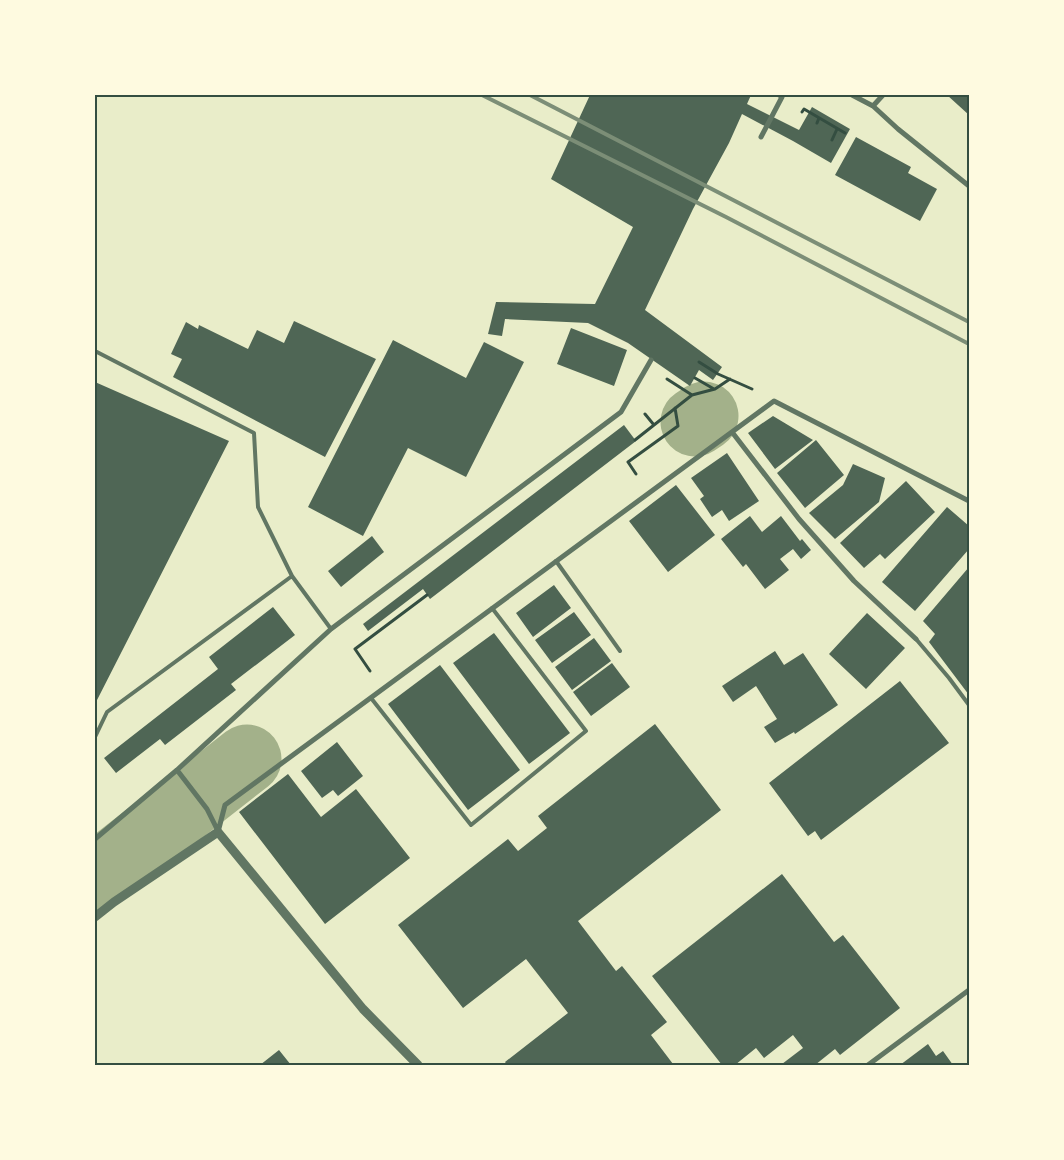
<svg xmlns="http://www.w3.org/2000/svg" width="1064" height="1160" viewBox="0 0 1064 1160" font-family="Overpass,sans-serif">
<rect width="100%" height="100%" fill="#e9edc9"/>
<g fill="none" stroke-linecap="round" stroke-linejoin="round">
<!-- river -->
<path stroke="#a3b18a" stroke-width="69" d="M 695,422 L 704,416
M 95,878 L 247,759"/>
</g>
<!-- building -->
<path fill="#4f6655" d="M 590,95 L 751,95 L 747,104 L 799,130 L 812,107 L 850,129 L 831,163 L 793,141 L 742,114 L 729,143 L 693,209 L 645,310 L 722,367 L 713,380 L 699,370 L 690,386 L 628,343 L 588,323 L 505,319 L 502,336 L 488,334 L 496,302 L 595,304 L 633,227 L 551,179 Z
M 947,95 L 969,95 L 969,115 Z
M 856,137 L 911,167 L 908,173 L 937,189 L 920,221 L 835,175 Z
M 294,321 L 376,359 L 325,457 L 173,377 L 182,359 L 171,354 L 186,322 L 198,329 L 199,325 L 248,349 L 257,330 L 284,343 Z
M 571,328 L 627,350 L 614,386 L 557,364 Z
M 393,340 L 466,378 L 484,342 L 524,362 L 466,477 L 408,448 L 363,536 L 308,507 Z
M 95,382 L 229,441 L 95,704 Z
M 773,416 L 813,440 L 775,469 L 748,433 Z
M 624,425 L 636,441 L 430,599 L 423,589 L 368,631 L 363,624 Z
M 816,440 L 844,475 L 805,508 L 777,473 Z
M 727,453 L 759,501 L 729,521 L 722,510 L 712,517 L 700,499 L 704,496 L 691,478 Z
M 853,464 L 885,478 L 879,502 L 835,539 L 809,513 L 843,485 Z
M 906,481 L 935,512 L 885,559 L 880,554 L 864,568 L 840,543 Z
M 676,485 L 715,535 L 668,572 L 629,521 Z
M 947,507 L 969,526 L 969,549 L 915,611 L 882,582 Z
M 750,516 L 762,532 L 781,516 L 800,541 L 802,539 L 811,550 L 801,559 L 793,549 L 780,559 L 789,570 L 765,589 L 746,564 L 743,567 L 721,539 Z
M 372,536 L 384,552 L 341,587 L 328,571 Z
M 969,567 L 969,695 L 929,642 L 935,634 L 923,621 Z
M 554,585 L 571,608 L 533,637 L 516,613 Z
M 273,607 L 295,635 L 231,684 L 236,690 L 165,745 L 160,739 L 116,773 L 104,758 L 218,669 L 209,657 Z
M 574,612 L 591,635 L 552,663 L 535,640 Z
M 867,613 L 905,648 L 866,689 L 829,654 Z
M 494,633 L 570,733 L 529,764 L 453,663 Z
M 594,638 L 611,661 L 572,690 L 555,667 Z
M 775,651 L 784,665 L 803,653 L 838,705 L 795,734 L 794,732 L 775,743 L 764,727 L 777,719 L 756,686 L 733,702 L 722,686 Z
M 612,663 L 630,687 L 591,716 L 573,692 Z
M 440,665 L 520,770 L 468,810 L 388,704 Z
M 900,681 L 949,743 L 821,840 L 815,831 L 808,836 L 769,783 Z
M 655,724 L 721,810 L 578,921 L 616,971 L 622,966 L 667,1022 L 651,1035 L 673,1064 L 671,1065 L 507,1065 L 505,1062 L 568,1013 L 526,959 L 463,1008 L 398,925 L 508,839 L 518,851 L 547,828 L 538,816 Z
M 337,742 L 363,776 L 338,796 L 333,790 L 322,798 L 301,771 Z
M 288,774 L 321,817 L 356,789 L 410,858 L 325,924 L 239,812 Z
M 782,874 L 834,942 L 843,935 L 900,1008 L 840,1055 L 835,1049 L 815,1065 L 783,1065 L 782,1064 L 803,1048 L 793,1035 L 764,1058 L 756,1048 L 735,1065 L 722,1065 L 652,976 Z
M 928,1044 L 936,1056 L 943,1051 L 953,1065 L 900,1065 Z
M 279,1050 L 291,1065 L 260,1065 Z"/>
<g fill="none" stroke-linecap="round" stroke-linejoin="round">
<!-- path -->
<path stroke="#344e41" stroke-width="3" d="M 802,112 L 804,109 L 845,133
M 817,123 L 819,118
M 832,140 L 837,129
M 699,362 L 718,374 L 752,389
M 695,378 L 714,389
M 667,379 L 692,395
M 645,414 L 654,425
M 635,440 L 692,395 L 715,389 L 730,379
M 636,474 L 628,462 L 678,426 L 675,408
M 370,671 L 355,649 L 427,595"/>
<!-- service -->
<path stroke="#617663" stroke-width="4" d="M 95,351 L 254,433 L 258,507 L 292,576 L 331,629
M 556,561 L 620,651
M 916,639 L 949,678 L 969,705
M 371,698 L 471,825 L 586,731 L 492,608
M 95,737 L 107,712 L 292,576"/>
<!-- minor -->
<path stroke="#617663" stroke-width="5" d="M 852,95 L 873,106 L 898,129 L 969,186
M 873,106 L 883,95
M 761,137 L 782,97 L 779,95
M 732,432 L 799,519 L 854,581 L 916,639
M 177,770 L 207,809 L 218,831
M 218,832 L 225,805 L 774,401 L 969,501
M 95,839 L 177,770 L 331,629 L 621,412 L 651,360
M 868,1065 L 969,990"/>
<!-- tertiary -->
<path stroke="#617663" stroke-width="9" d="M 95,917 L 114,902 L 218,832 L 363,1009 L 418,1065"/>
<!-- rail -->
<path stroke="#7c8e77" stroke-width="4" d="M 482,95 L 726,217 L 969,344
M 530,95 L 969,322"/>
</g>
<!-- border -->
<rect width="1064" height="1160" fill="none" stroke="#fefae0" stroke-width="192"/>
<rect x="96" y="96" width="872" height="968" fill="none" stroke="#344e41" stroke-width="2"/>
</svg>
